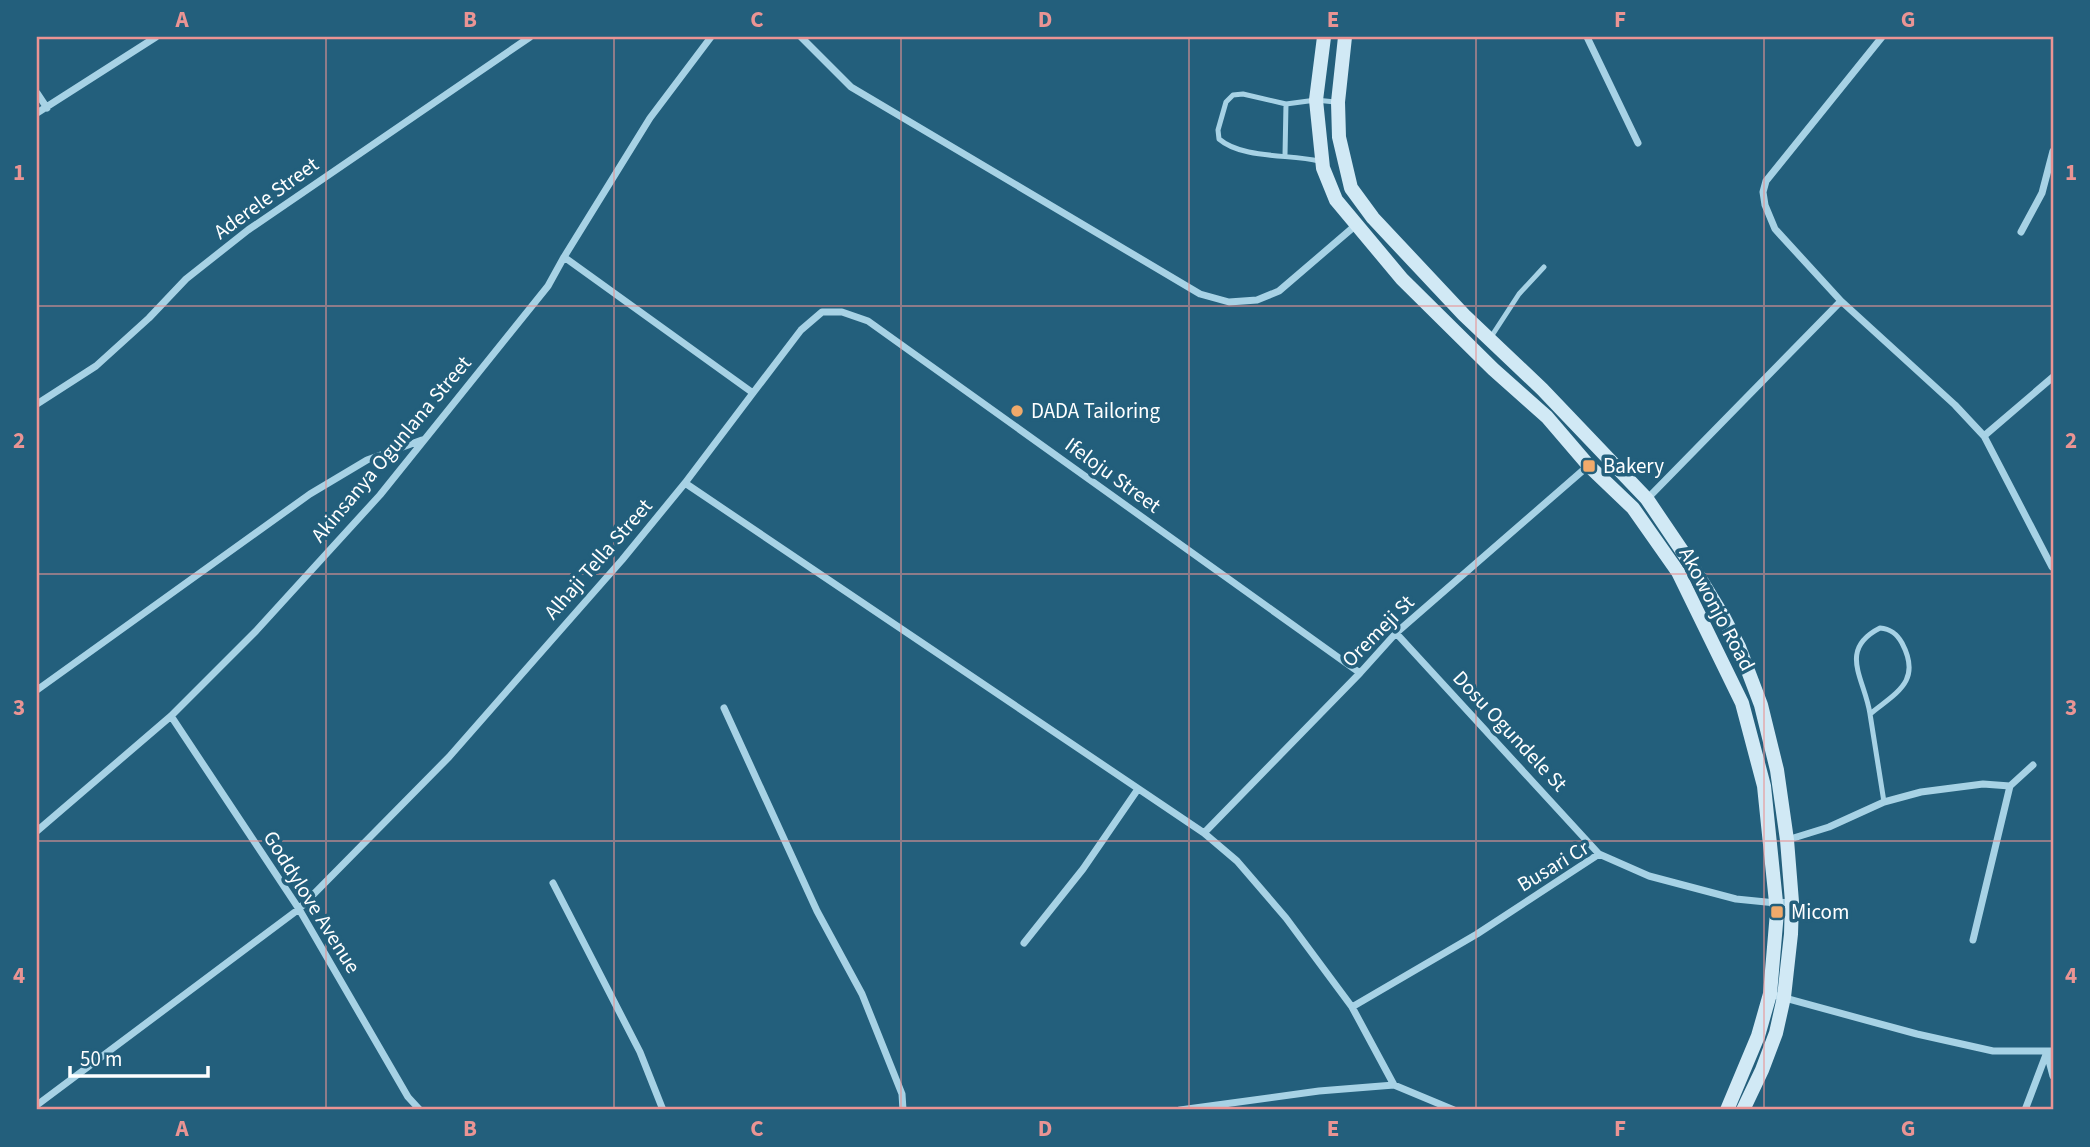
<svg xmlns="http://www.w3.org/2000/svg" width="2090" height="1147" viewBox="0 0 2090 1147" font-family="'Source Sans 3',sans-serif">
<rect width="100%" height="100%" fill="#235f7c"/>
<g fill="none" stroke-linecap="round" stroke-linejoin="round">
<!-- lane -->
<path stroke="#a7d2e5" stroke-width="5" d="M 1285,155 L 1286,104
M 1319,161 C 1290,154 1242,159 1219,139 L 1218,130 L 1226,102 L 1233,95 L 1243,94 L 1286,104 L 1316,100 L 1335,102
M 1491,337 L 1519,294 L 1544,267
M 1880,628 C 1891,629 1897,634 1902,643 C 1922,681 1897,692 1870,714 C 1865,679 1837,650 1880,628 Z
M 1870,714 L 1884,802"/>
<!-- street -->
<path stroke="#a7d2e5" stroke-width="7" d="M 801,37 L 851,87 L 1200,294 L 1229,302 L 1257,300 L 1279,291 L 1356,225
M 1587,37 L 1638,143
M 1882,37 L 1766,181 L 1763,192 L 1765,205 L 1775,229 L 1841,301 L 1955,405 L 1984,436 L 2052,567
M 37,93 L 47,108
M 37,113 L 156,37
M 2021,232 L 2042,193 L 2053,151
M 753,393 L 801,330 L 822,312 L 842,312 L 868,321 L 1360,673
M 37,404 L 96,366 L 149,318 L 186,279 L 248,230 L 530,37
M 1984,436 L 2053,377
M 685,483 L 1204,833 L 1237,861 L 1286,918 L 1352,1007 L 1394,1085
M 1647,499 L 1841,301
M 1396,633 L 1599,854
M 37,690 L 310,494 L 367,460 L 422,440
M 724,708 L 817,911 L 862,994 L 902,1094 L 903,1110
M 171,716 L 299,909 L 408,1097 L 420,1110
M 37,831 L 171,716 L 256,631 L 380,495 L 548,286 L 564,257 L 650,118 L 711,37
M 1204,833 L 1360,673 L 1396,633 L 1588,466
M 1787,840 L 1829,827 L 1884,802 L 1921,792 L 1983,784 L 2010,786
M 553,883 L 640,1052 L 663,1110
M 1973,940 L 2010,786 L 2033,765
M 1024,943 L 1083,869 L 1138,789
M 1770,994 L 1917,1034 L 1993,1051 L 2053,1051
M 1352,1007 L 1477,934 L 1599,854 L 1649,876 L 1736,899 L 1776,903 L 1792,902
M 2047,1053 L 2053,1076
M 37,1105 L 299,909 L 449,757 L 622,560 L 685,483 L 753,393 L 564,257
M 1180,1110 L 1319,1091 L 1394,1085 L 1454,1110
M 2025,1110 L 2047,1052"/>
<!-- secondary -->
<path stroke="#d1e9f5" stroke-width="14" d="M 1324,37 L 1316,100 L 1323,168 L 1336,200 L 1402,279 L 1493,369 L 1547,417 L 1589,466 L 1633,508 L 1678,572 L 1742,703 L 1764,786 L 1777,912 L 1770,994 L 1758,1036 L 1727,1110
M 1345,37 L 1338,102 L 1339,137 L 1351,188 L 1373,218 L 1464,315 L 1542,389 L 1647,499 L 1693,567 L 1724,618 L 1739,647 L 1761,705 L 1777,770 L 1787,840 L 1792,902 L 1791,934 L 1784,997 L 1776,1033 L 1762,1070 L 1743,1110"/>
</g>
<!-- grid -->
<path fill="none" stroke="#ea9494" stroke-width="2" stroke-opacity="0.55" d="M 326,37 L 326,1110M 614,37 L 614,1110M 901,37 L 901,1110M 1189,37 L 1189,1110M 1476,37 L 1476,1110M 1764,37 L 1764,1110M 37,306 L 2053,306M 37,574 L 2053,574M 37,841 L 2053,841"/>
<!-- markers -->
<g fill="#f0aa6b" stroke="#235f7c" stroke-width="2.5">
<circle cx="1017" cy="411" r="7"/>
<rect x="1582" y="459" width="14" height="14" rx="3.5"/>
<rect x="1770" y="905" width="14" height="14" rx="3.5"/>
</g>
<g text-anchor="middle" stroke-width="7" stroke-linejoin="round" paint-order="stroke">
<!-- street labels -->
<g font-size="21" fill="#fff" stroke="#235f7c">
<text transform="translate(266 198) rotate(-36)" y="7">Aderele Street</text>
<text transform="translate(391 449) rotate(-50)" y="7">Akinsanya Ogunlana Street</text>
<text transform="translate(1113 475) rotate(36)" y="7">Ifeloju Street</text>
<text transform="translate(598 559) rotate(-49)" y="7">Alhaji Tella Street</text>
<text transform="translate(1717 609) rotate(62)" y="7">Akowonjo Road</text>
<text transform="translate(1378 631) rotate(-45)" y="7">Oremeji St</text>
<text transform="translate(1510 731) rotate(47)" y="7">Dosu Ogundele St</text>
<text transform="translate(1553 866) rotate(-31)" y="7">Busari Cr</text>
<text transform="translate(312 902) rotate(58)" y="7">Goddylove Avenue</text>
</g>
<!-- poi labels -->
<g font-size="21" fill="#fff" stroke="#235f7c" text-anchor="start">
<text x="1031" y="418">DADA Tailoring</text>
<text x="1603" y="473">Bakery</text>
<text x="1791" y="919">Micom</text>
</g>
</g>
<!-- border -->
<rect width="2090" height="1147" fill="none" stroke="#235f7c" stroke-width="77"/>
<!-- scale -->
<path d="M70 1066v10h138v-10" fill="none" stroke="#ffffff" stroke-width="3.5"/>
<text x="80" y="1066" font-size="21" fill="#ffffff" stroke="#235f7c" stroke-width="5" paint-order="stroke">50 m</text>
<rect x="38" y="38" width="2014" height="1070" fill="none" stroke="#ea9494" stroke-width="2.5"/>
<g font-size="23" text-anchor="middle" font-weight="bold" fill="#ea9494">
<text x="182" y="27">A</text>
<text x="470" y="27">B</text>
<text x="757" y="27">C</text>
<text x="1045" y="27">D</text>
<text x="1333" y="27">E</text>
<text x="1620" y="27">F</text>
<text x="1908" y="27">G</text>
<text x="19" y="180">1</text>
<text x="2071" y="180">1</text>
<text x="19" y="448">2</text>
<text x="2071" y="448">2</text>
<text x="19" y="715">3</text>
<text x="2071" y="715">3</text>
<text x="19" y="983">4</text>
<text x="2071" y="983">4</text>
<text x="182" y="1136">A</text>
<text x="470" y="1136">B</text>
<text x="757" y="1136">C</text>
<text x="1045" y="1136">D</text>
<text x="1333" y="1136">E</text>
<text x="1620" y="1136">F</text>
<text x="1908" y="1136">G</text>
</g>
</svg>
